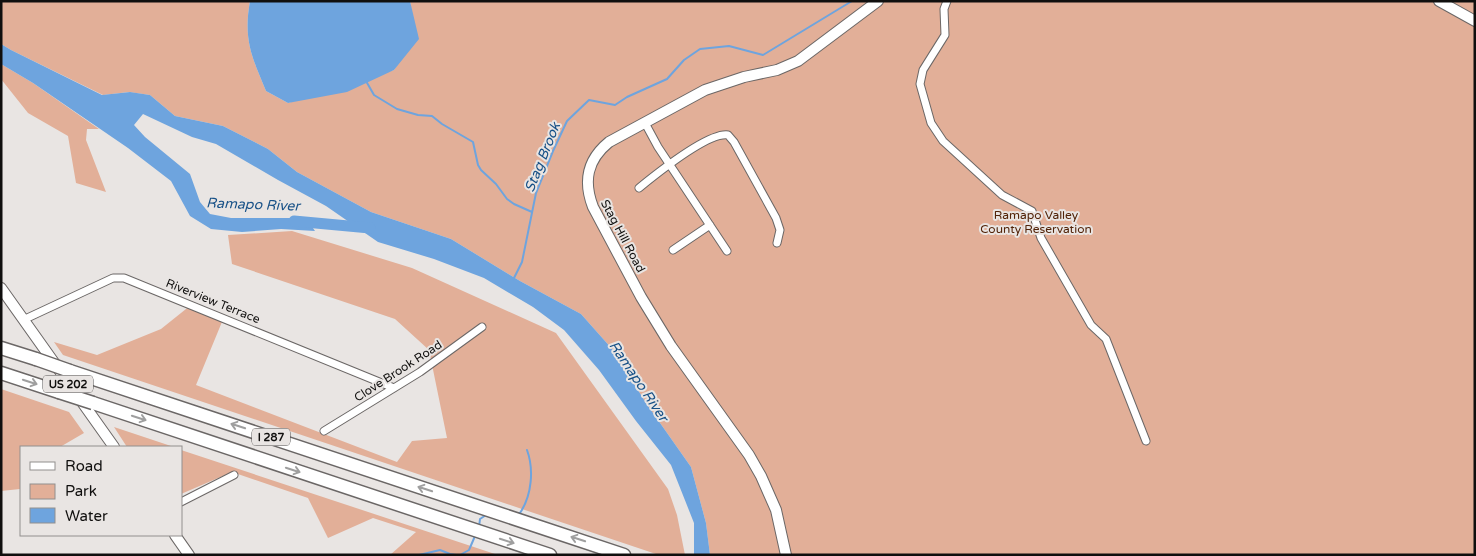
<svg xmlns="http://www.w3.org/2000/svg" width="1476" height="556" viewBox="0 0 1476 556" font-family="'Varela Round',sans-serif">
<rect width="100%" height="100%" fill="#e9e5e3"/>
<!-- green -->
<path fill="#e2af98" d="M 1,1 L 250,1 C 243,40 252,57 266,91 L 288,103 L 394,70 L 403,56 L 412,15 L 410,1 L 1475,1 L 1475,555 L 710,555 L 706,523 L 691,467 L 646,403 L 613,350 L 581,314 L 520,281 L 451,239 L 371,212 L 297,172 L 268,149 L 223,126 L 175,116 L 150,95 L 129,92 L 103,95 L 11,50 L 1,44 Z
M 1,64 L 33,83 L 99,129 L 87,129 L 86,140 L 106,192 L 76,183 L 68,136 L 28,113 L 1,79 Z
M 292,231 L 412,268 L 556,333 L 668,489 L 677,515 L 685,555 L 659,555 L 63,355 L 54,342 L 97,355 L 161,329 L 191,305 L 224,317 L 196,385 L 397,462 L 412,441 L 447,438 L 429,350 L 395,319 L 232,264 L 228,235 Z
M 1,389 L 69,412 L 84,433 L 60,447 L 21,447 L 20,489 L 1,491 Z
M 114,427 L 174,447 L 127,447 Z
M 181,450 L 498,555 L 390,555 L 416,532 L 373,518 L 328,538 L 308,498 L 232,472 L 181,494 Z"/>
<!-- water -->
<path fill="#6ea4de" d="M 250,1 L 410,1 L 419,39 L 394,70 L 347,92 L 288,103 L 266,91 C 252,57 243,40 250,1 Z
M 1,44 L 11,50 L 102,95 L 130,92 L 150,95 L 175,116 L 223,126 L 268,149 L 297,172 L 371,212 L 451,239 L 520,281 L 581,314 L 613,350 L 646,403 L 691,467 L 706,523 L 710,555 L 694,555 L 694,523 L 671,465 L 636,421 L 599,370 L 564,330 L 533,307 L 484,278 L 434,259 L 378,242 L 326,206 L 278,180 L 216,144 L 192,137 L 143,114 L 134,125 L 145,137 L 190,174 L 200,202 L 210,214 L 231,218 L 306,218 L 315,231 L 281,229 L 242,232 L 211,229 L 190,216 L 171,181 L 128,148 L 33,83 L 1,64 Z"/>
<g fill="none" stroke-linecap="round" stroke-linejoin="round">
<!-- stream -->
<path stroke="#6ea4de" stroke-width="2" d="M 366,81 L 374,95 L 397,109 L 418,115 L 432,116 L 442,124 L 473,142 L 478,165 L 481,170 L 496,184 L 507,199 L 514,204 L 532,212
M 513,280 L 522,262 L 536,193 L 553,151 L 567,121 L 589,100 L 615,105 L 627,97 L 667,79 L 684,60 L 700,49 L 729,46 L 763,55 L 852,1
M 516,513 L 520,513 C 532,495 534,469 527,450
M 479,527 L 480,519 L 486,515
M 419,555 L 440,550 L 450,554 L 456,555
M 460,555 L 469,550 L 475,536"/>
<!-- river -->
<path stroke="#6ea4de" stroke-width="11" d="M 294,221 L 370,228"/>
<defs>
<path id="street" d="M 947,1 L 944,9 L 945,35 L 923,70 L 920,84 L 931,123 L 943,141 L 1002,195 L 1032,211 L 1041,238 L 1091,325 L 1106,339 L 1146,441
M 645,123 L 658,147 L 727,251
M 639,188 C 655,175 708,132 728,135 L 734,142 L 776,218 L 780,230 L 777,243
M 673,250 L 710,225
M 23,320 L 113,278 L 124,278 L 394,388
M 324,431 L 420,372 L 482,327
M 181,502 L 234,475"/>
<path id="secondary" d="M 1439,1 L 1475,21
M 786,555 L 776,510 L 761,476 L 749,455 L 671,346 L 641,297 L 593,207 C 583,181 587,160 609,142 L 705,90 L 744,77 L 777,70 L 798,61 L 878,1"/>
<path id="primary" d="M 1,288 L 114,447
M 175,535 L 189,555"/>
<path id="highway" d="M 1,348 L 36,359
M 70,371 L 624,555
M 1,373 L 59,392
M 93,403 L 550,555"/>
</defs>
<!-- street casing -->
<use href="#street" stroke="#6b6766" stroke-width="9"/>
<!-- secondary casing -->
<use href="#secondary" stroke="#6b6766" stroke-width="12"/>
<!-- primary casing -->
<use href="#primary" stroke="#6b6766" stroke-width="12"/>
<!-- highway casing -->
<use href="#highway" stroke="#6b6766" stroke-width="15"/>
<!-- street -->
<use href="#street" stroke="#fff" stroke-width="7"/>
<!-- secondary -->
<use href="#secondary" stroke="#fff" stroke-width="10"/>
<!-- primary -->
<use href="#primary" stroke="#fff" stroke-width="10"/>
<!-- highway -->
<use href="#highway" stroke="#fff" stroke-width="12"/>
<defs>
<path id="highway-bridge" d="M 36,359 L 70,371
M 59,392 L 93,403"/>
</defs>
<!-- highway-bridge casing -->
<use href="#highway-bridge" stroke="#6b6766" stroke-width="15" stroke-linecap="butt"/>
<!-- highway-bridge -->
<use href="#highway-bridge" stroke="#fff" stroke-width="12"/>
</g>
<!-- one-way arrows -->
<defs><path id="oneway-shaft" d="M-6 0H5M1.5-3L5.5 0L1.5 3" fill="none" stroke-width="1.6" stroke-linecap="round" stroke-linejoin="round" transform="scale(1.25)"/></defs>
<g stroke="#9f9f9f">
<use href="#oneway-shaft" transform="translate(30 382) rotate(18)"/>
<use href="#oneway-shaft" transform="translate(139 418) rotate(18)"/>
<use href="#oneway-shaft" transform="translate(238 426) rotate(-162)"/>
<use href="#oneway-shaft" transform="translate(293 470) rotate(18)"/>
<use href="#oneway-shaft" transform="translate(425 489) rotate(-162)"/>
<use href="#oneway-shaft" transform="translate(578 539) rotate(-162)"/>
<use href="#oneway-shaft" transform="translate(507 541) rotate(18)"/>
</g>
<g text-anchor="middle" stroke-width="4" stroke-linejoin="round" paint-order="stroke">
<!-- shield labels -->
<g fill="#e9e5e3" stroke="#514f4e" stroke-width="1">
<rect x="43" y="375.5" width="50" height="17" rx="4"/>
<rect x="252" y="428.5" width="38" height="17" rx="4"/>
</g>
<g font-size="11" font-weight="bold" fill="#100f0e">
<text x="68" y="388">US 202</text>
<text x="271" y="441">I 287</text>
</g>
<!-- park labels -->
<g font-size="12" fill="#522308" stroke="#e9e5e3">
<text x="1036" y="219">Ramapo Valley<tspan x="1036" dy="14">County Reservation</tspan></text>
</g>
<!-- street labels -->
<g font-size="12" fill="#100f0e" stroke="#e9e5e3">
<text transform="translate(623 236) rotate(62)" y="4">Stag Hill Road</text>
<text transform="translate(213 301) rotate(22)" y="4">Riverview Terrace</text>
<text transform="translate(398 371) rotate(-33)" y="4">Clove Brook Road</text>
</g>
<!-- water labels -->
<g font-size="14" font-style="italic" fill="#185187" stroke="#e9e5e3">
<text transform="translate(542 157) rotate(-68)" y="5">Stag Brook</text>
<text transform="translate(253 204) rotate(2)" y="5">Ramapo River</text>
<text transform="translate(639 381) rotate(56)" y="5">Ramapo River</text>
</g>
</g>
<!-- border -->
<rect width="1476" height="556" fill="none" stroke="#100f0e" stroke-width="5"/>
<!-- legend -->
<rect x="20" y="446" width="162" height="90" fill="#e9e5e3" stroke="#928f8e"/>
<rect x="30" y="462" width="25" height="8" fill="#ffffff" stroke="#928f8e"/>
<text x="65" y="471" font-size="15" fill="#100f0e">Road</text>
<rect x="30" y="484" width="25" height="15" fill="#e2af98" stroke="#928f8e"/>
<text x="65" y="496" font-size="15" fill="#100f0e">Park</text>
<rect x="30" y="508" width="25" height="15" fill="#6ea4de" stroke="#928f8e"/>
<text x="65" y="521" font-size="15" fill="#100f0e">Water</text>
</svg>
